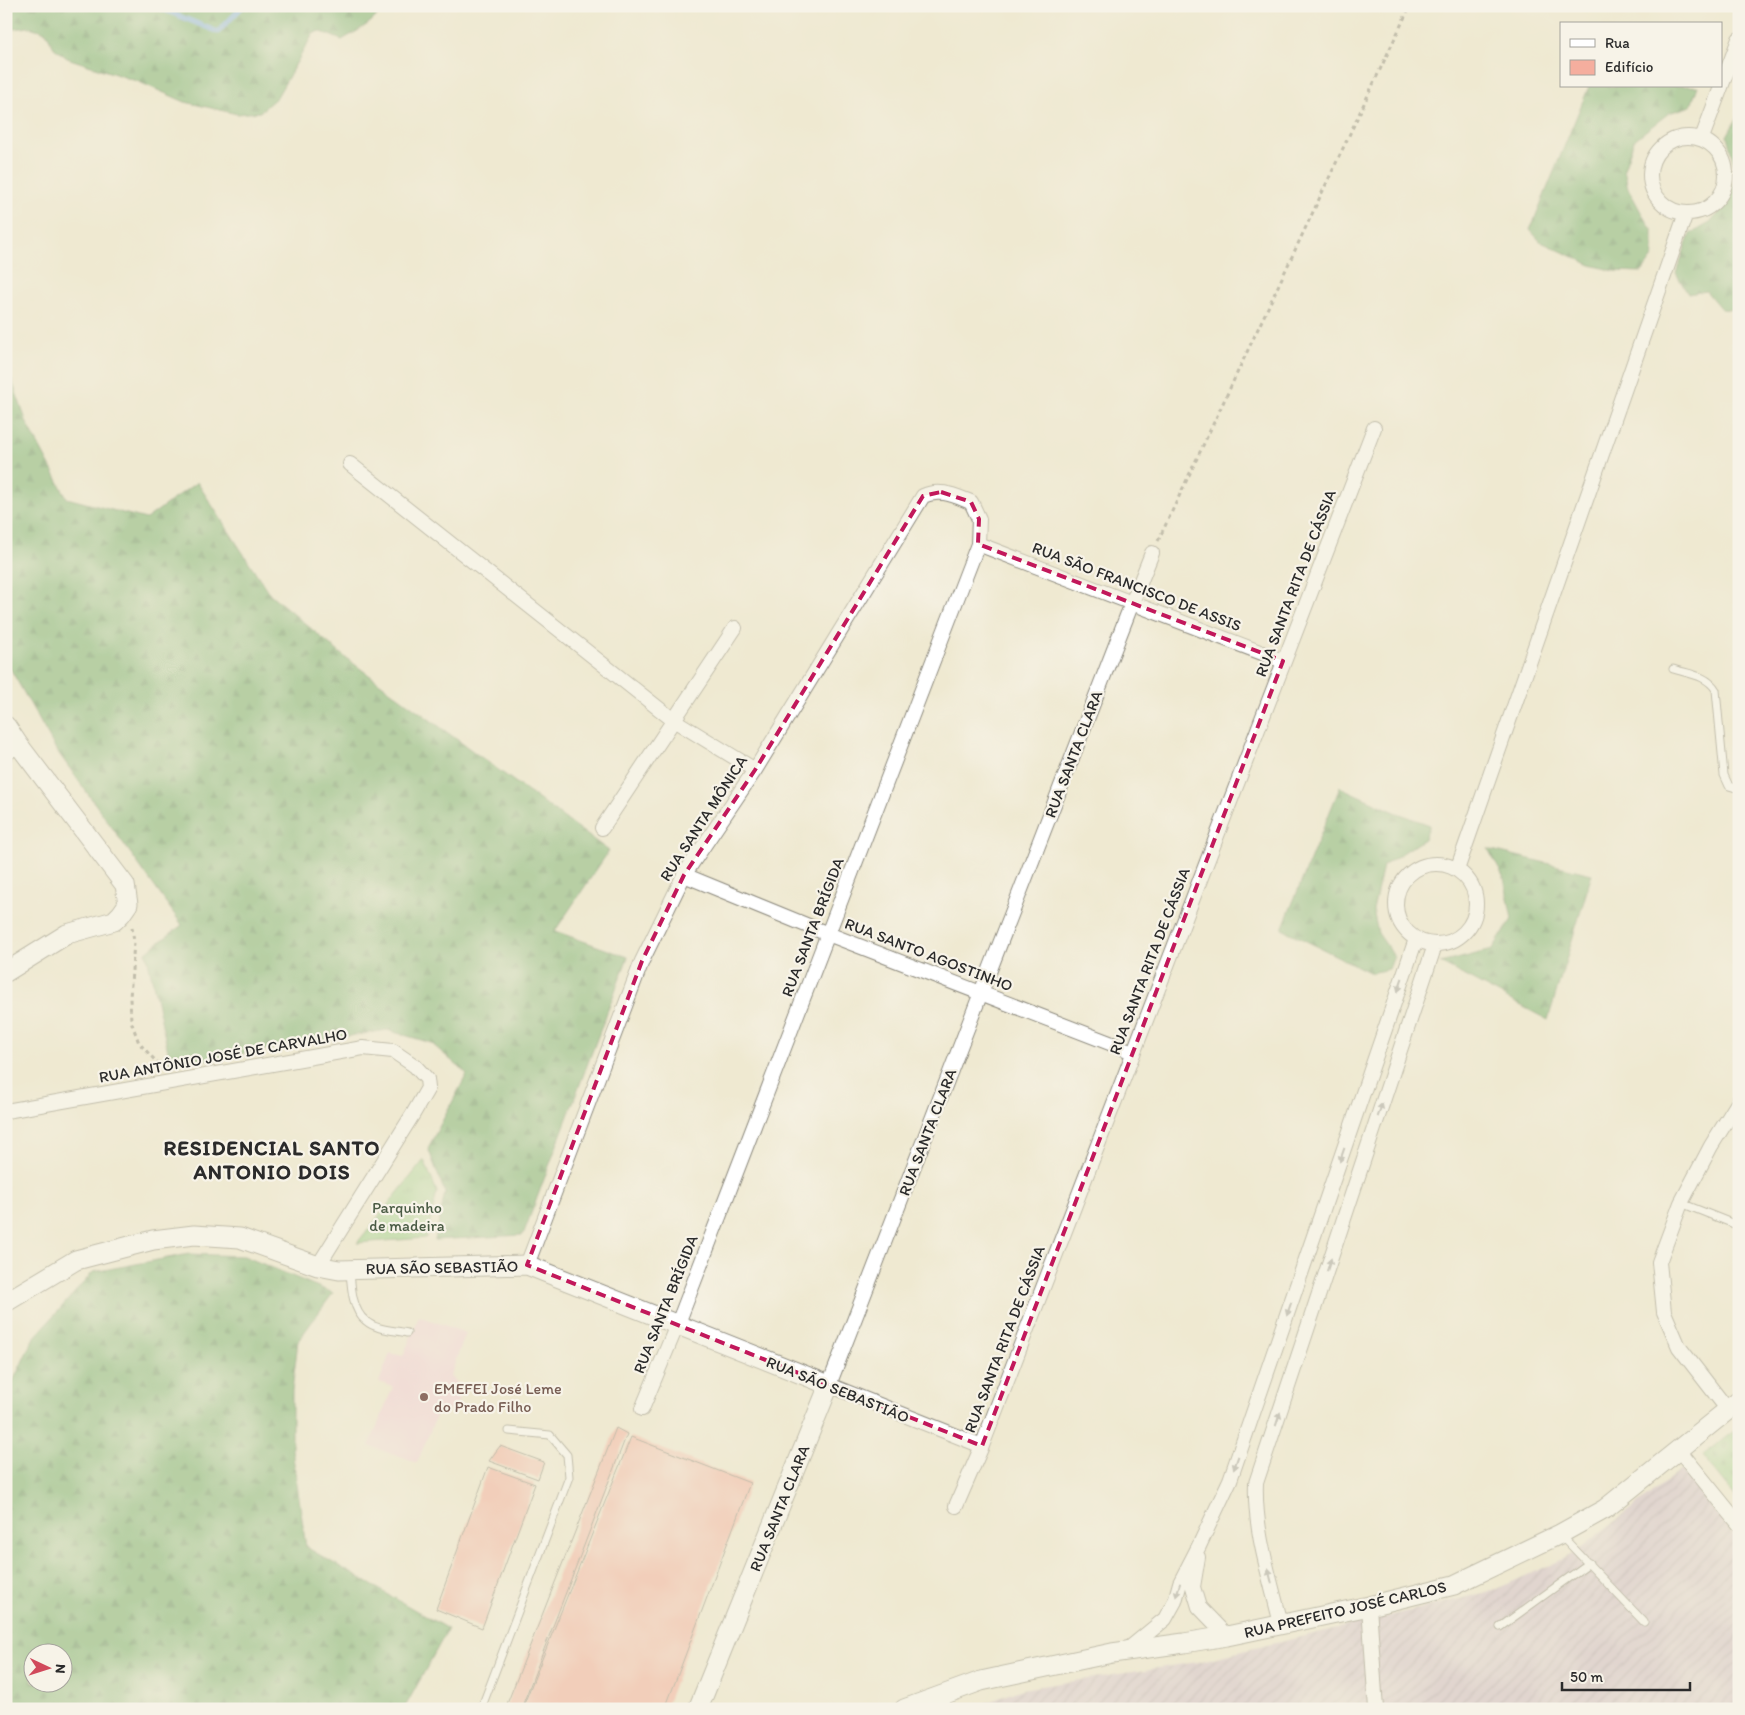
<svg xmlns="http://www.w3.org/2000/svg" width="1745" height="1715" viewBox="0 0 1745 1715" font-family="Itim,sans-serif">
<defs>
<pattern id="industrial-furrows" width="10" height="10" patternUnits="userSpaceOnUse" patternTransform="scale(1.25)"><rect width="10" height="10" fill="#d0bdcc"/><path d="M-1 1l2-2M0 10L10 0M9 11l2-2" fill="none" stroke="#a99aa6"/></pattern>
<pattern id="grass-tufts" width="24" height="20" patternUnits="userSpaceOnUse" patternTransform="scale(1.25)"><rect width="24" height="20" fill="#91cc80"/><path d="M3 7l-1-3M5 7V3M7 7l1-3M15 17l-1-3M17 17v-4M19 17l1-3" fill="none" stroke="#7daf6f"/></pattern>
<pattern id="forest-firs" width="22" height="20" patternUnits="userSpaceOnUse" patternTransform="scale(1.25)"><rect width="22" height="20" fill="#74b06e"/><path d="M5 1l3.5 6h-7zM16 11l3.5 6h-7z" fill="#5f8f5b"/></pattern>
<pattern id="cemetery-stones" width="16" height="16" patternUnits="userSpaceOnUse" patternTransform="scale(1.25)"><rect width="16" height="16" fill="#91cc80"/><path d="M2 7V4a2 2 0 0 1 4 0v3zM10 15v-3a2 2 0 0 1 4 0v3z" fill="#7daf6f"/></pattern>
</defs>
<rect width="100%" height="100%" fill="#f7f3e8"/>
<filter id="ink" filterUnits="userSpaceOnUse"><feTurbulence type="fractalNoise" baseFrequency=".02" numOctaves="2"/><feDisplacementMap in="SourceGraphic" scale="10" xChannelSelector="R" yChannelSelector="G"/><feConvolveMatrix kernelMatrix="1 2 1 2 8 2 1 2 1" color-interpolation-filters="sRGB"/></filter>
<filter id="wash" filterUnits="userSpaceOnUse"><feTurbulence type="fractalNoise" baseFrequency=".0096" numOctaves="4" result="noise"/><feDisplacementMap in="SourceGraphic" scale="20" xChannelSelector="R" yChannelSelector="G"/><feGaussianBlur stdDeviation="1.12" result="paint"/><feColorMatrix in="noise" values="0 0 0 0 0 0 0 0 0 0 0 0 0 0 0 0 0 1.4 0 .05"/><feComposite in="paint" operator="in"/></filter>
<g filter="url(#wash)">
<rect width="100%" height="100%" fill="#efe9d1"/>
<!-- built -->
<path fill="#f4cfdc" d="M 419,1316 L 466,1333 L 450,1377 L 463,1387 L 454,1411 L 440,1407 L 417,1463 L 369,1446 L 393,1387 L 379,1382 L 390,1353 L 403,1356 Z"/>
<!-- industrial -->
<path fill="url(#industrial-furrows)" d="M 1682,1469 L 1739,1541 L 1739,1709 L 970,1709 L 1022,1689 L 1197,1662 L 1492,1591 L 1570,1556 Z"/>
<!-- grass -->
<path fill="url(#grass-tufts)" stroke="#5e7c56" d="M 424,1160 L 437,1192 L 426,1238 L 357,1243 Z"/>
<!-- forest -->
<path fill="url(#forest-firs)" stroke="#506e4c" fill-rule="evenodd" d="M 6,6 L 384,6 C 376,22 357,31 342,40 L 319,31 L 313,34 L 277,97 L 260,112 L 237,114 L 185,102 L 139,82 L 67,58 L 54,48 L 46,32 L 29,27 L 6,30 Z
M 1589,86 L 1698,86 L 1691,106 L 1669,113 L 1634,140 L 1624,169 L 1628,188 L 1641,212 L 1653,231 L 1653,257 L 1642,272 L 1614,271 L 1591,265 L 1541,242 L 1530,230 Z
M 1739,114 L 1739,316 L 1734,310 L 1721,309 L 1706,291 L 1688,294 L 1676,273 L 1690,234 L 1710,223 L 1726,205 L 1737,177 L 1727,136 Z
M 6,364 L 27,423 L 67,498 L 146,519 L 197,482 L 269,593 L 346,658 L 609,851 L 555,931 L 628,957 L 523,1235 L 435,1240 L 445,1193 L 428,1148 L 467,1074 L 431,1043 L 387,1030 L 171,1065 L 146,952 L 182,925 L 55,748 L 6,661 Z
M 1340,787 L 1395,812 L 1430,825 L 1424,839 L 1383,866 L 1373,910 L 1378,933 L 1394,956 L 1389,969 L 1371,973 L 1282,929 Z
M 1488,849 L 1592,874 L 1548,1020 L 1440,963 L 1492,950 L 1512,919 L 1504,878 Z
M 189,1254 L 244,1256 L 333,1293 L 298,1341 L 292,1391 L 292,1449 L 306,1547 L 448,1629 L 404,1709 L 286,1709 L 277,1705 L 276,1709 L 6,1709 L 6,1396 L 33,1339 L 93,1272 ZM 62,1652 L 62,1682 L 32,1682 L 32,1652 Z"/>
<!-- cemetery -->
<path fill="url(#cemetery-stones)" stroke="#5e7c56" d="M 1739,1427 L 1739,1502 L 1702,1456 Z"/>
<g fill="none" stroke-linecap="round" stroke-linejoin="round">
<!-- stream -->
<path stroke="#7eb1ea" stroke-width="5" d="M 155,6 L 218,32 L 243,6"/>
</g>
<g id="blocks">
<!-- building -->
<path fill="#f5ae9e" d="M 616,1428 L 627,1434 L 521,1709 L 505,1709 Z
M 631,1437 L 750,1483 L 665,1709 L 522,1709 Z
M 500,1446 L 544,1462 L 538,1479 L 489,1461 Z
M 488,1467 L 535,1484 L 482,1628 L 436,1609 Z"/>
</g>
</g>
<g filter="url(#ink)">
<use href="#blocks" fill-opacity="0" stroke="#8d8a7e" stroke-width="1"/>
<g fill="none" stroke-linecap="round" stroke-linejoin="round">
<defs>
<path id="lane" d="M 1673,669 C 1689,674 1707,675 1716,690 L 1724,775 L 1729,786 L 1739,789
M 1681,1203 L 1739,1226
M 350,1270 C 351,1285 352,1311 366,1321 C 376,1330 394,1330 407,1333
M 1562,1536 L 1644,1622
M 1500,1627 L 1589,1563
M 481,1709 L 569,1477 L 567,1455 L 550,1435 L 509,1431"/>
<path id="street" d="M1650 175a38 38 0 1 1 76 0a38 38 0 1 1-76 0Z
M 1702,138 L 1739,39
M 350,464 L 672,719 L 755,770
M 978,544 L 1283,661
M 6,754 L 18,744
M 602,828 L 735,628
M1396 904a40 40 0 1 1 80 0a40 40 0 1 1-80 0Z
M 1457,870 L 1686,213
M 684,875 L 828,934 L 1133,1052
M 6,1111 L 363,1048 L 393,1051 L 415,1066 L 427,1079 L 428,1088 L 413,1114 L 318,1266
M 527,1265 L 642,961 L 684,875 L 755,770 L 923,496 C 940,488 955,496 971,502 L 979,519 L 978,544 L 682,1313 L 642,1409
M 1728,1410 L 1679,1347 L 1664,1312 L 1659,1262 L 1681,1203 L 1711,1146 L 1739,1101
M 982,1446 L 829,1385 L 1132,603 L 1152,553
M 1679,1450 L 1739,1524
M 956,1506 L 982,1446 L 1374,428
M 1198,1557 L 1193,1587 L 1199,1607 L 1227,1636
M 1369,1606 L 1376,1709
M 1281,1624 C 1270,1577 1254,1531 1256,1483 L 1435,945
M 1126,1651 L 1165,1619 L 1175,1601 L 1180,1583 L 1199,1546 L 1230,1480 L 1416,939"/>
<path id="secondary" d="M 6,726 L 18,744 L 125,885 L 128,904 L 121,914 L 114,921 L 67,934 L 6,972
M 6,1302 L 76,1260 L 153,1240 L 194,1235 L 240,1238 L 318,1266 L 339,1270 L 527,1265 L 829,1385 L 698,1709
M 904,1709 L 981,1681 L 1112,1653 L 1184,1643 L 1227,1636 L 1369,1606 L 1454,1585 L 1560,1534 L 1605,1509 L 1739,1401"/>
</defs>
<!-- lane casing -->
<use href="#lane" stroke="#8d8a7e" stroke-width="9"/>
<!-- street casing -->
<use href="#street" stroke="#8d8a7e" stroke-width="16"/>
<!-- secondary casing -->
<use href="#secondary" stroke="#8d8a7e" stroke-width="21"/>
<!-- path -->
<path stroke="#8d8a7e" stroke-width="3" stroke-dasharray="4 4" stroke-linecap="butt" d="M 1158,541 L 1410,6
M 132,927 L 134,942 L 130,998 L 131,1021 L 139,1043 L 163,1069"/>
<!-- lane -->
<use href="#lane" stroke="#fff" stroke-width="7"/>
<!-- street -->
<use href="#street" stroke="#fff" stroke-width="14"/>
<!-- secondary -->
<use href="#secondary" stroke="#fff" stroke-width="19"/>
</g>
<!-- one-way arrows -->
<defs><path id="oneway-solid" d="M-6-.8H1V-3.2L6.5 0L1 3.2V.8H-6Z" transform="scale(1.25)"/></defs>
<g fill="#a0a0a0">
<use href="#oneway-solid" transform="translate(1400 985) rotate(109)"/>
<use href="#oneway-solid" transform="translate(1380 1110) rotate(-72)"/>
<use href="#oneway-solid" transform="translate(1342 1155) rotate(109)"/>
<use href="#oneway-solid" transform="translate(1329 1265) rotate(-72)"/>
<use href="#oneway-solid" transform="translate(1289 1309) rotate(109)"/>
<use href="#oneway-solid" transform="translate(1278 1419) rotate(-72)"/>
<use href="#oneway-solid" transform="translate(1236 1463) rotate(109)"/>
<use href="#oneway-solid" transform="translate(1270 1576) rotate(-104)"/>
<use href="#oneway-solid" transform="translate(1178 1590) rotate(107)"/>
</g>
</g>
<!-- marked area -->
<path d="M0 0H1745V1715H0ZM 941,492 L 971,502 L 979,519 L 978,544 L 1283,661 L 982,1446 L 527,1265 L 642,961 L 684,875 L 755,770 L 923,496 Z" fill="#efe9d1" fill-opacity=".55" fill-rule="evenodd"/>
<path fill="none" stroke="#c2185b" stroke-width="4" stroke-dasharray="10 6" stroke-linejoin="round" d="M 941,492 L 971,502 L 979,519 L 978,544 L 1283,661 L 982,1446 L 527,1265 L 642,961 L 684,875 L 755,770 L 923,496 Z"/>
<!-- markers -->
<circle fill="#8d6e63" stroke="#f7f3e8" stroke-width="2" cx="424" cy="1397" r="5"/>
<g text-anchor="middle" stroke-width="4.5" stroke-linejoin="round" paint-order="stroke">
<!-- street labels -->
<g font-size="16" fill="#2b2b2b" stroke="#f7f3e8">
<text transform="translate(1295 583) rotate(-69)" y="6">RUA SANTA RITA DE CÁSSIA</text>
<text transform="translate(1137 586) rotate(21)" y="6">RUA SÃO FRANCISCO DE ASSIS</text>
<text transform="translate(1073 754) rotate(-69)" y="6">RUA SANTA CLARA</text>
<text transform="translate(703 818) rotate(-57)" y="6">RUA SANTA MÔNICA</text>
<text transform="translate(812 927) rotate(-69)" y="6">RUA SANTA BRÍGIDA</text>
<text transform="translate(929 954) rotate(21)" y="6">RUA SANTO AGOSTINHO</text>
<text transform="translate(1149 961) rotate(-69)" y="6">RUA SANTA RITA DE CÁSSIA</text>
<text transform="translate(223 1055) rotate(-10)" y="6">RUA ANTÔNIO JOSÉ DE CARVALHO</text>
<text transform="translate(927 1132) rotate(-69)" y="6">RUA SANTA CLARA</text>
<text transform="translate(442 1267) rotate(-1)" y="6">RUA SÃO SEBASTIÃO</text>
<text transform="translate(665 1304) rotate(-68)" y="6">RUA SANTA BRÍGIDA</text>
<text transform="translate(1004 1339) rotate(-69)" y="6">RUA SANTA RITA DE CÁSSIA</text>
<text transform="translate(838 1389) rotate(22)" y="6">RUA SÃO SEBASTIÃO</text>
<text transform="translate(779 1508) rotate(-68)" y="6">RUA SANTA CLARA</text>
<text transform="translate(1345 1609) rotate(-13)" y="6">RUA PREFEITO JOSÉ CARLOS</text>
</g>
<!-- park labels -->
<g font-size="16" fill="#4a5b44" stroke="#f7f3e8">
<text x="407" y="1213">Parquinho<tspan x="407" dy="18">de madeira</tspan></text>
</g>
<!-- education labels -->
<g font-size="16" fill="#785e54" stroke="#f7f3e8" text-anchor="start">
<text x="434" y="1394">EMEFEI José Leme<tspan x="434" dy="18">do Prado Filho</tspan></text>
</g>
<!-- district labels -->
<g font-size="21" font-weight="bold" letter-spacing="1" fill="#2b2b2b" stroke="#f7f3e8">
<text x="272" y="1155">RESIDENCIAL SANTO<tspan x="272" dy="24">ANTONIO DOIS</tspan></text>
</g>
</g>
<!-- margin -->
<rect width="1745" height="1715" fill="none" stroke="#f7f3e8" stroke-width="25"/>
<!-- legend -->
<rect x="1560" y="22" width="162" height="65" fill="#f7f3e8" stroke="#a5a39c"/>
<rect x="1570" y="39" width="25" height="8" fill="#ffffff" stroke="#a5a39c"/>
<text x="1605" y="48" font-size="15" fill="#2b2b2b">Rua</text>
<rect x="1570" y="60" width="25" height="15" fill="#f5ae9e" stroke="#a5a39c"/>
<text x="1605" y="72" font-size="15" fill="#2b2b2b">Edifício</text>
<!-- north arrow -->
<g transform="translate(48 1668) rotate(94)"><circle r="24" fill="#f7f3e8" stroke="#a5a39c"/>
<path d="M0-4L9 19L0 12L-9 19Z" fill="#d1495b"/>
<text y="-8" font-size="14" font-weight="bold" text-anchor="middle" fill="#2b2b2b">N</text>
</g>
<!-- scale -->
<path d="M1562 1682v8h128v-8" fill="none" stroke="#2b2b2b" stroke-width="2.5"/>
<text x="1570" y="1682" font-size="15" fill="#2b2b2b" stroke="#f7f3e8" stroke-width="4" paint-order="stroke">50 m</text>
</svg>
